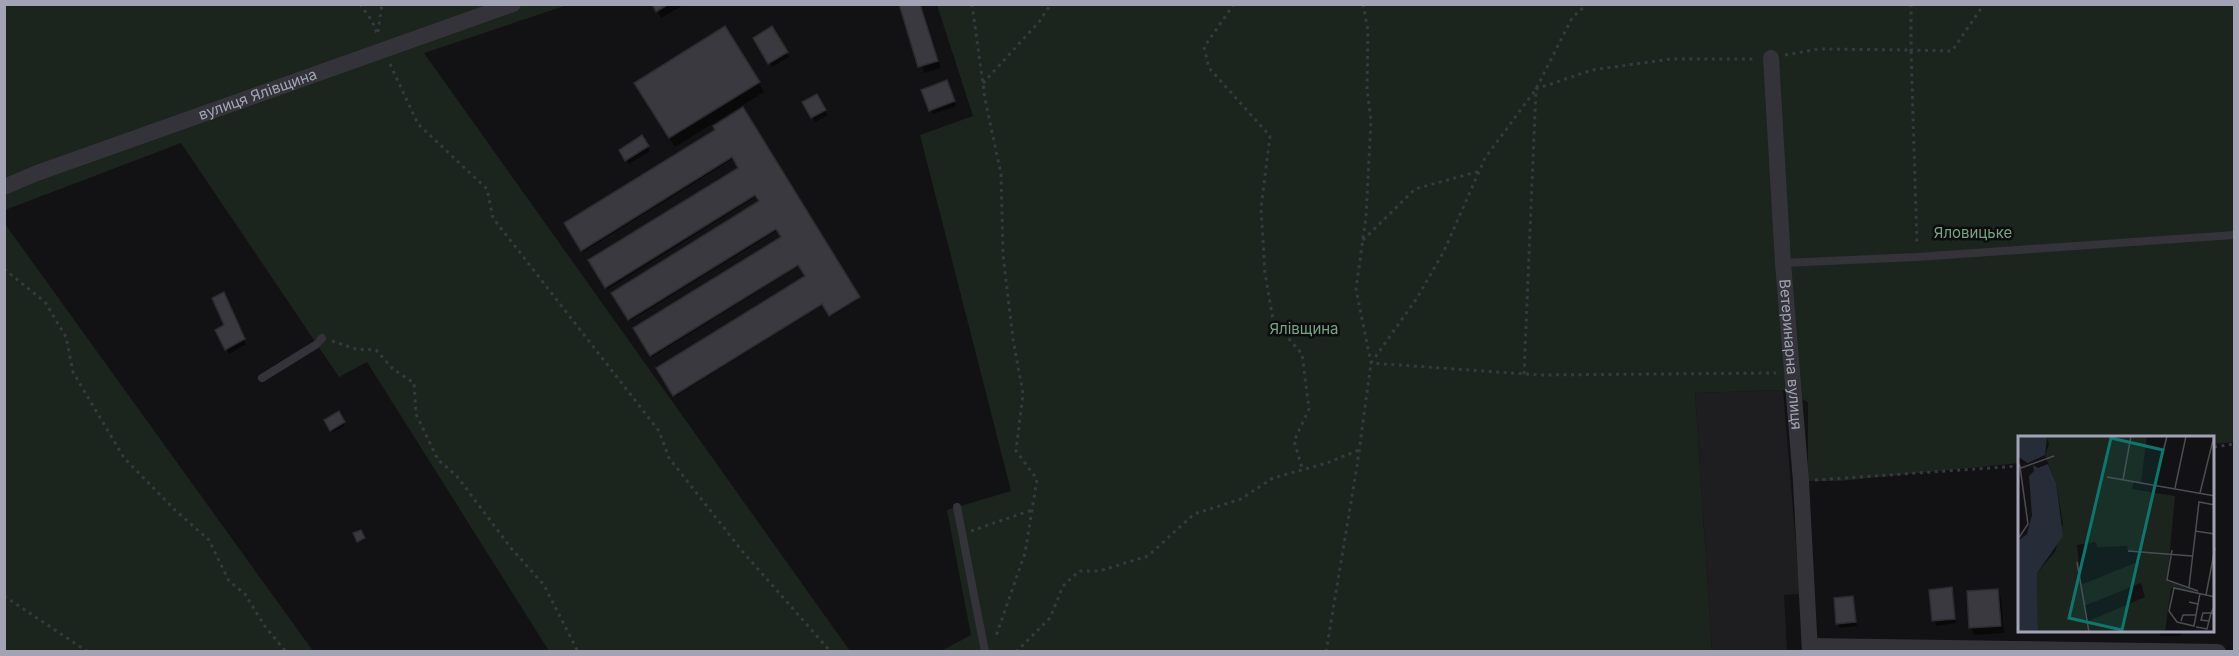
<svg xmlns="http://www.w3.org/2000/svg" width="2239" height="656" viewBox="0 0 2239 656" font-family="Inter,sans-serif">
<rect width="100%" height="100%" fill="#121214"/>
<!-- built -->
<path fill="#1e1e21" d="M 1783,390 L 1800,594 L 1784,595 L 1787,651 L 1712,651 L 1695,393 Z"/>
<!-- green -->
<path fill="#1c241e" d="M 5,5 L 567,5 L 424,53 L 850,651 L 549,651 L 367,362 L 339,377 L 181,143 L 5,210 Z
M 937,5 L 2234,5 L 2234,442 L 2214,444 L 2214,437 L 2020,437 L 2020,463 L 1839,481 L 1808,481 L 1808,402 L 1783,390 L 1695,393 L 1712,651 L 941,651 L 971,635 L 947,510 L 1011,491 L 920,135 L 973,116 Z
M 4,224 L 5,224 L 313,651 L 5,651 Z"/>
<!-- shadow -->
<path fill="#0007" d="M 654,4 L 685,4 L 661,18 Z
M 900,4 L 921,4 L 941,68 L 924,73 Z
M 725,28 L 764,92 L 675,147 L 636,83 Z
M 772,28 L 789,57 L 772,67 L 755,39 Z
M 949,86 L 956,106 L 933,114 L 930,110 Z
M 817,96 L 828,115 L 815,122 L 804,103 Z
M 743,109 L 859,299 L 832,316 L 824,304 L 676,396 L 658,368 L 807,277 L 800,265 L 652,357 L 635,329 L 783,238 L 778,230 L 630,321 L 613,293 L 761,202 L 757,196 L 608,289 L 590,261 L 740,168 L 734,158 L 583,252 L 566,224 L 717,131 Z
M 642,137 L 650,151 L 629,164 L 621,150 Z
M 226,299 L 246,344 L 229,354 L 217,331 L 226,326 Z
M 339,413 L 345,425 L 333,432 L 326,420 Z
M 1951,589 L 1956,623 L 1936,626 L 1930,591 Z
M 1997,590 L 2001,598 L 2004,633 L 1975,635 L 1971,628 Z
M 1852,598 L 1857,626 L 1840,628 L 1838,623 Z
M 2158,630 L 2181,630 L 2181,636 L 2161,636 Z"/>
<!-- building -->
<path fill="#39393f" stroke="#2c2c30" stroke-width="1.5" d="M 652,4 L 669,4 L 656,12 Z
M 899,4 L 920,4 L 938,61 L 918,67 Z
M 725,26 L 760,82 L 669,138 L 634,83 Z
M 772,26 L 788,52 L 768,64 L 753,38 Z
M 947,80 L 955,101 L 929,111 L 921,90 Z
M 817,94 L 826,110 L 811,118 L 802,102 Z
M 743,107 L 860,297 L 829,316 L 822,304 L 673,396 L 656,368 L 805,276 L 798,265 L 650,356 L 633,328 L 781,237 L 776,229 L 628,320 L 611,293 L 759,201 L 755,195 L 605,288 L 588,260 L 738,168 L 732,157 L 581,251 L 564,223 L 715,130 L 713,126 Z
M 642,135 L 649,146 L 625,161 L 619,150 Z
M 224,292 L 245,339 L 225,350 L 215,330 L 224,325 L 212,298 Z
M 339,411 L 345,422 L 330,431 L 324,420 Z
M 361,530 L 365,538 L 357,542 L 353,533 Z
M 1952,587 L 1955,619 L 1932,621 L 1929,590 Z
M 1998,589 L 2001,626 L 1969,628 L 1967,591 Z
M 1853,596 L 1856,622 L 1836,624 L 1834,598 Z"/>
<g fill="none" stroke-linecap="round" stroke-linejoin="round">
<!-- path -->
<path stroke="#383940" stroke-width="3" stroke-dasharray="3 4.5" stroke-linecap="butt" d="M 360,4 L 372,21 L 378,36
M 972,4 L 985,99 L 1001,174 L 1003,255 L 1013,339 L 1023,394 L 1016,451 L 1037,479 L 1025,553 L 995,639
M 1234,4 L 1204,47 L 1209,68 L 1270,136 L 1261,208 L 1265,273 L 1273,320 L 1302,354 L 1309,409 L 1294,441 L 1303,471
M 1363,4 L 1368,31 L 1367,89 L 1371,120 L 1366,217 L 1356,289 L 1371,363 L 1539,375 L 1776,373
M 1911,4 L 1911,50 L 1952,51 L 1984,4
M 378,32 L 382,4
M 1785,55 L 1819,49 L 1911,50 L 1917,246
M 390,64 L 418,124 L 487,189 L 493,218 L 659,431 L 669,458 L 743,552 L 831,652
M 983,83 L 1039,22 L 1051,4
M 1363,240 L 1415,189 L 1480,171
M 4,269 L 45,302 L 66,337 L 73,372 L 124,458 L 175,510 L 209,540 L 229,581 L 245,594 L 264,625 L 286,652
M 332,341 L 356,349 L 376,350 L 393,369 L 414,383 L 416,414 L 438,460 L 456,475 L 511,548 L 544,585 L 578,652
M 1524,374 L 1536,89 L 1592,70 L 1671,59 L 1755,59
M 2214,447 L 2234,444
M 1815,480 L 2020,466
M 971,531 L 1032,510
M 4,596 L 88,652
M 1016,652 L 1050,618 L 1063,586 L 1079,571 L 1099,571 L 1148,556 L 1194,514 L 1241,499 L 1273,478 L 1327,463 L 1359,450
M 1326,652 L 1357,466 L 1371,363 L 1417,298 L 1444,251 L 1485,158 L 1536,89 L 1572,18 L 1587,4"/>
<!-- lane -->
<path stroke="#333339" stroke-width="8" d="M 1783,263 L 1917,257 L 2234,235
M 262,378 L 317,344 L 322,338
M 957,507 L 985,652"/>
<!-- street -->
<g stroke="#333339" stroke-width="16">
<path id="s1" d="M 1771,58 L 1783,263 L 1801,481 L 1810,652"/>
<path id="s2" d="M 4,187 L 37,173 L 513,4"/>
<path d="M 1810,646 L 2218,652"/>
</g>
</g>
<g text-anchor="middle" stroke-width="5" stroke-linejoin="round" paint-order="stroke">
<!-- street labels -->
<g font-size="15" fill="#a2a4b6" stroke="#0d0d0f">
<text dy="5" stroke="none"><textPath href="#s2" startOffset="270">вулиця Ялівщина</textPath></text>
<text dy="5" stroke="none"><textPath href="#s1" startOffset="297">Ветеринарна вулиця</textPath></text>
</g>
<!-- park labels -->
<g font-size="15" fill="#77a382" stroke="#0d0d0f">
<text x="1973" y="238">Яловицьке</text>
<text x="1304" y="334">Ялівщина</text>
</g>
</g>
<!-- overview -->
<g transform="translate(2018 436)">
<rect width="196" height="196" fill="#121214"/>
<path d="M 28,0 L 129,0 L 123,46 L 116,46 L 114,53 L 157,60 L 149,145 L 181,157 L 153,152 L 147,196 L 20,196 L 19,137 L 37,116 L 45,88 L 38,47 L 27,19 L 31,8 ZM 78,106 L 79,111 L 109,110 L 110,115 L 120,116 L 122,125 L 63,149 L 59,109 ZM 123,147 L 127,161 L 68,186 L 66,170 Z" fill="#1c241e" fill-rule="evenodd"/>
<path d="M 0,0 L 29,1 L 27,19 L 10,27 L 5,24 L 0,20 ZM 30,28 L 38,47 L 45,100 L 19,137 L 20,196 L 0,196 L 0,105 L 9,98 L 14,79 L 11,40 L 16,35 L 15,29 L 20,32 Z" fill="#272d38"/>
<path fill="none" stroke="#4c4c55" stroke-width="1.5" d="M 0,27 L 3,32 L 36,20M 89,41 L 197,60M 105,44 L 113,0M 137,49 L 149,0M 157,52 L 168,0M 182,57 L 196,0M 177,95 L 197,98M 0,103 L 10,88 L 2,31M 154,114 L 149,144 L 180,155M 110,115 L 174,120M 59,126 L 71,196M 171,151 L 181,66 L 197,69M 188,159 L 197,112M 171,166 L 180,168 L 182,157M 180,168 L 176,190 L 159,186 L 151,175 L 156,152 L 197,161M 163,185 L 165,179 L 178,179M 191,185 L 183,184 L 185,177 L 193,177 L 197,169M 178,191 L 189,193 L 193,177 L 197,178"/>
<path fill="#0f766e" fill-opacity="0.15" stroke="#0f766e" stroke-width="3" d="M 93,2 L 145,14 L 104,194 L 51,182 Z"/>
<rect width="196" height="196" fill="none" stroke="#a2a4b6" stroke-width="3"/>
</g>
<!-- border -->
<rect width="2239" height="656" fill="none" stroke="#a2a4b6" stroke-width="12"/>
</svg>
